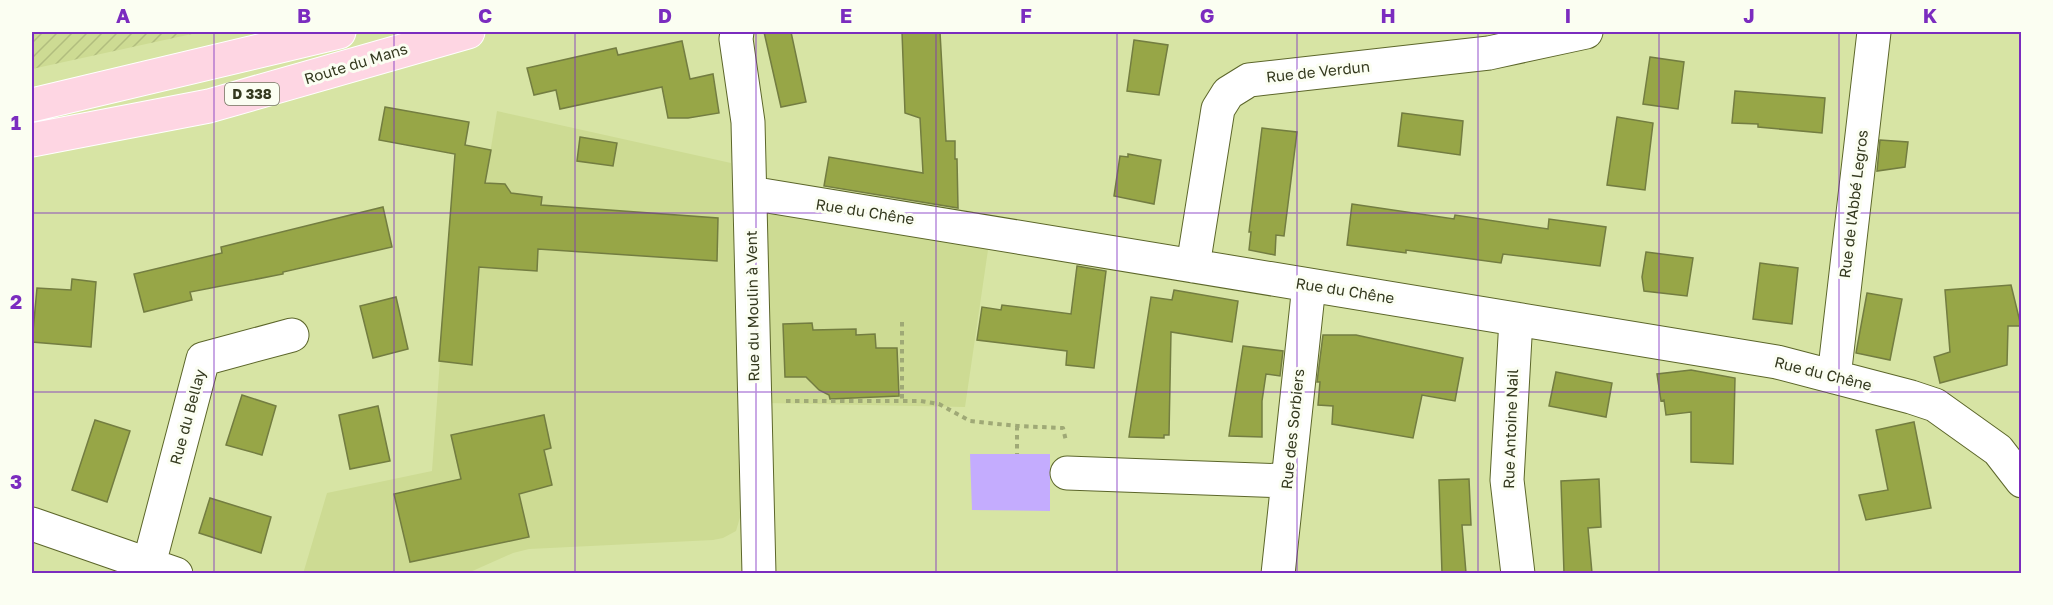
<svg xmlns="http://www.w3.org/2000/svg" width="2053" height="605" viewBox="0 0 2053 605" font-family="'Golos Text',sans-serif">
<defs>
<pattern id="industrial-furrows" width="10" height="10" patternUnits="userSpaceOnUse" patternTransform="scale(1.5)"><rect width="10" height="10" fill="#cddb93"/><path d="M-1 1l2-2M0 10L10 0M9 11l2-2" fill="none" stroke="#b1bd7e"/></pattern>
</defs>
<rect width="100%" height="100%" fill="#d7e4a4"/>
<!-- built -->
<path fill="#cddb93" d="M 497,111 L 731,163 L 741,514 L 736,531 L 723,538 L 713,540 L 529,549 L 513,553 L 468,573 L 303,574 L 327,493 L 432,471 L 454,164 L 487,172 Z
M 757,203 L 989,243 L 965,407 L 765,403 Z"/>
<!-- industrial -->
<path fill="url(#industrial-furrows)" d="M 32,32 L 201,32 L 32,69 Z"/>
<!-- garden -->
<path fill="#c4acfe" d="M 970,454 L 1050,454 L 1050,511 L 972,510 Z"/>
<!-- building -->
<path fill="#97a647" stroke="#737d41" stroke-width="1.5" d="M 764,32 L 791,32 L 806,102 L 781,107 Z
M 902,32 L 940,32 L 946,141 L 955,141 L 955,159 L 957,159 L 958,208 L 824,186 L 829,157 L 923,173 L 920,118 L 905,113 Z
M 1134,40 L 1168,45 L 1159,95 L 1127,91 Z
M 682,41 L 690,79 L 713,74 L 719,113 L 688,118 L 668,118 L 662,87 L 560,109 L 556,90 L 534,95 L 527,68 L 616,48 L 618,55 Z
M 1650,57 L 1684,62 L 1678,109 L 1643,104 Z
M 1735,91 L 1825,98 L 1822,133 L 1758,127 L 1758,124 L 1732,123 Z
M 385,107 L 469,122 L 465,145 L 491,150 L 485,183 L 505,184 L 511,193 L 542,197 L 541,205 L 718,218 L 717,261 L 538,249 L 537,271 L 479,267 L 472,365 L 439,361 L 455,154 L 379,140 Z
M 1402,113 L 1463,121 L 1460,155 L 1398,146 Z
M 1617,117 L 1653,123 L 1645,190 L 1607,185 Z
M 1262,128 L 1297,132 L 1284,236 L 1276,235 L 1275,255 L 1249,250 L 1251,232 L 1249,232 Z
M 580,137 L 617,143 L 613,166 L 577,161 Z
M 1880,140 L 1908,142 L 1905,167 L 1877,171 Z
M 1128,154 L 1161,160 L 1154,204 L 1114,196 L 1120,156 L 1128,157 Z
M 1352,204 L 1454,219 L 1455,215 L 1548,229 L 1549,219 L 1606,227 L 1600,266 L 1503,254 L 1501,263 L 1406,250 L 1406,253 L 1347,245 Z
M 383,207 L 392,247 L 283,272 L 283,274 L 190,292 L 192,300 L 144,312 L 134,274 L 222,253 L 221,247 Z
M 1646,252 L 1693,258 L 1687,296 L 1644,291 L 1642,277 Z
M 1760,263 L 1798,268 L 1792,324 L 1753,319 Z
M 1077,266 L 1106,271 L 1094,368 L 1066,365 L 1067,351 L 977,340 L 982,307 L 1001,310 L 1002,305 L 1071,314 Z
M 72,279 L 96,282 L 91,347 L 32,342 L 37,288 L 71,290 Z
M 2011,285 L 2021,326 L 2008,326 L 2007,365 L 1940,383 L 1934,357 L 1950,352 L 1945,290 Z
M 1174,290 L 1238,301 L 1232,342 L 1171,332 L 1169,435 L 1164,435 L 1164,438 L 1129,437 L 1151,297 L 1172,300 Z
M 1867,293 L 1902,299 L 1890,360 L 1856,353 Z
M 396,297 L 408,349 L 373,358 L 360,306 Z
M 812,323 L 813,330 L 856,329 L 856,335 L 875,334 L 876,348 L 897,348 L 899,396 L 830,399 L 829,395 L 819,390 L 806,377 L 785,377 L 783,324 Z
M 1323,335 L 1356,335 L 1463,358 L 1455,401 L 1422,395 L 1413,438 L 1332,424 L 1333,406 L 1318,405 L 1320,382 L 1317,382 Z
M 1243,346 L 1283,351 L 1280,376 L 1266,374 L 1262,401 L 1262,437 L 1229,436 Z
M 1691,370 L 1735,378 L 1733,464 L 1691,462 L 1691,412 L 1666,415 L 1664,400 L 1661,401 L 1657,374 Z
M 1556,372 L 1612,383 L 1606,417 L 1549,406 Z
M 242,395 L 276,406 L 262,455 L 226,445 Z
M 378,406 L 390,461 L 350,469 L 339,415 Z
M 544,415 L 551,448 L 544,450 L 552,485 L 519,494 L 529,537 L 410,562 L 394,494 L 461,479 L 451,435 Z
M 95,420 L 130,431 L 107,502 L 72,490 Z
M 1914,422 L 1931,508 L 1866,520 L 1859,495 L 1888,490 L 1876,430 Z
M 1469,479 L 1471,525 L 1462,525 L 1466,573 L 1442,573 L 1439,480 Z
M 1599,479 L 1601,527 L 1588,528 L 1592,573 L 1564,573 L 1561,481 Z
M 210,498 L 271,517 L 261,553 L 199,533 Z"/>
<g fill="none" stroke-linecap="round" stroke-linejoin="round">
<defs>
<path id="minor" d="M 737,32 L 736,39 L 748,122 L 759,574
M 750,193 L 1777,362 L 1911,397 L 1935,405 L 1998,450 L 2022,481
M 1193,266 L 1218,109 L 1228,93 L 1249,80 L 1489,53 L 1586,32
M 1516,319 L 1507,480 L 1518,574
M 1834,377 L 1874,32
M 1067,473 L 1288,481
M 32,524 L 176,574
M 149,564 L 203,359 L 292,335
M 1278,574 L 1309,285"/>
<path id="major" d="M 32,105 L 339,32
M 32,140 L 209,106 L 468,32"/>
</defs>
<!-- minor casing -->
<use href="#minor" stroke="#5c662a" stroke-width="35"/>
<!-- major casing -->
<use href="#major" stroke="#fff" stroke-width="35"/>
<!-- path -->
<path stroke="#9fa976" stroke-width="4" stroke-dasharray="4.5 4.5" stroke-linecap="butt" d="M 902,322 L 902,402
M 786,401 L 921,401 L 939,404 L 970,421 L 1017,426 L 1063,428 L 1066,441
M 1017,426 L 1017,454"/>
<!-- minor -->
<use href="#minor" stroke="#fff" stroke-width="33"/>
<!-- major -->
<use href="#major" stroke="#fed6e3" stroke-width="33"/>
</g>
<!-- grid -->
<path fill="none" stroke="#7b2cbf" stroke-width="1.5" stroke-opacity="0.55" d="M 214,32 L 214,574M 394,32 L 394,574M 575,32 L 575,574M 756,32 L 756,574M 936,32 L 936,574M 1117,32 L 1117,574M 1297,32 L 1297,574M 1478,32 L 1478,574M 1659,32 L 1659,574M 1839,32 L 1839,574M 32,213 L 2022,213M 32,392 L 2022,392"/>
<g text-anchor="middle" stroke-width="6" stroke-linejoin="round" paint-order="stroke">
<!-- shield labels -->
<rect fill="#fbfef2" stroke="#70745e" stroke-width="1.5" x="225" y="83" width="54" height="22" rx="4.5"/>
<g font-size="14" font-weight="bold" fill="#34391f">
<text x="252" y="99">D 338</text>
</g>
<!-- street labels -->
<g font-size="15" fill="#34391f" stroke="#fbfef2">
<text transform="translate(356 64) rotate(-17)" y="5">Route du Mans</text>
<text transform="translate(1318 72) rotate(-6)" y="5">Rue de Verdun</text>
<text transform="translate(1854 204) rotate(-83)" y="5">Rue de l'Abbé Legros</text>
<text transform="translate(865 212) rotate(9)" y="5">Rue du Chêne</text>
<text transform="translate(1345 291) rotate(9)" y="5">Rue du Chêne</text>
<text transform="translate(753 306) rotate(-91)" y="5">Rue du Moulin à Vent</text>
<text transform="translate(1823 374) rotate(14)" y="5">Rue du Chêne</text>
<text transform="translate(188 417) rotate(-75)" y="5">Rue du Bellay</text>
<text transform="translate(1293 429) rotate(-84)" y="5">Rue des Sorbiers</text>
<text transform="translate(1511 429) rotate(-88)" y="5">Rue Antoine Nail</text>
</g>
</g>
<!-- border -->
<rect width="2053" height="605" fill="none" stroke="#fbfef2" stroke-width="66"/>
<rect x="33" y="33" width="1987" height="539" fill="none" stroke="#7b2cbf" stroke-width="2"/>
<g font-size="20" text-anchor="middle" font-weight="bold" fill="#7b2cbf">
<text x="123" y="23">A</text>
<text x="304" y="23">B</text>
<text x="485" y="23">C</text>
<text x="665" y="23">D</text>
<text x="846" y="23">E</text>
<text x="1026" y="23">F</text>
<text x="1207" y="23">G</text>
<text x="1388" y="23">H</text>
<text x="1568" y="23">I</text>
<text x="1749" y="23">J</text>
<text x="1930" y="23">K</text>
<text x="16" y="130">1</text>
<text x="16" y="309">2</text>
<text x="16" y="489">3</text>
</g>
</svg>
